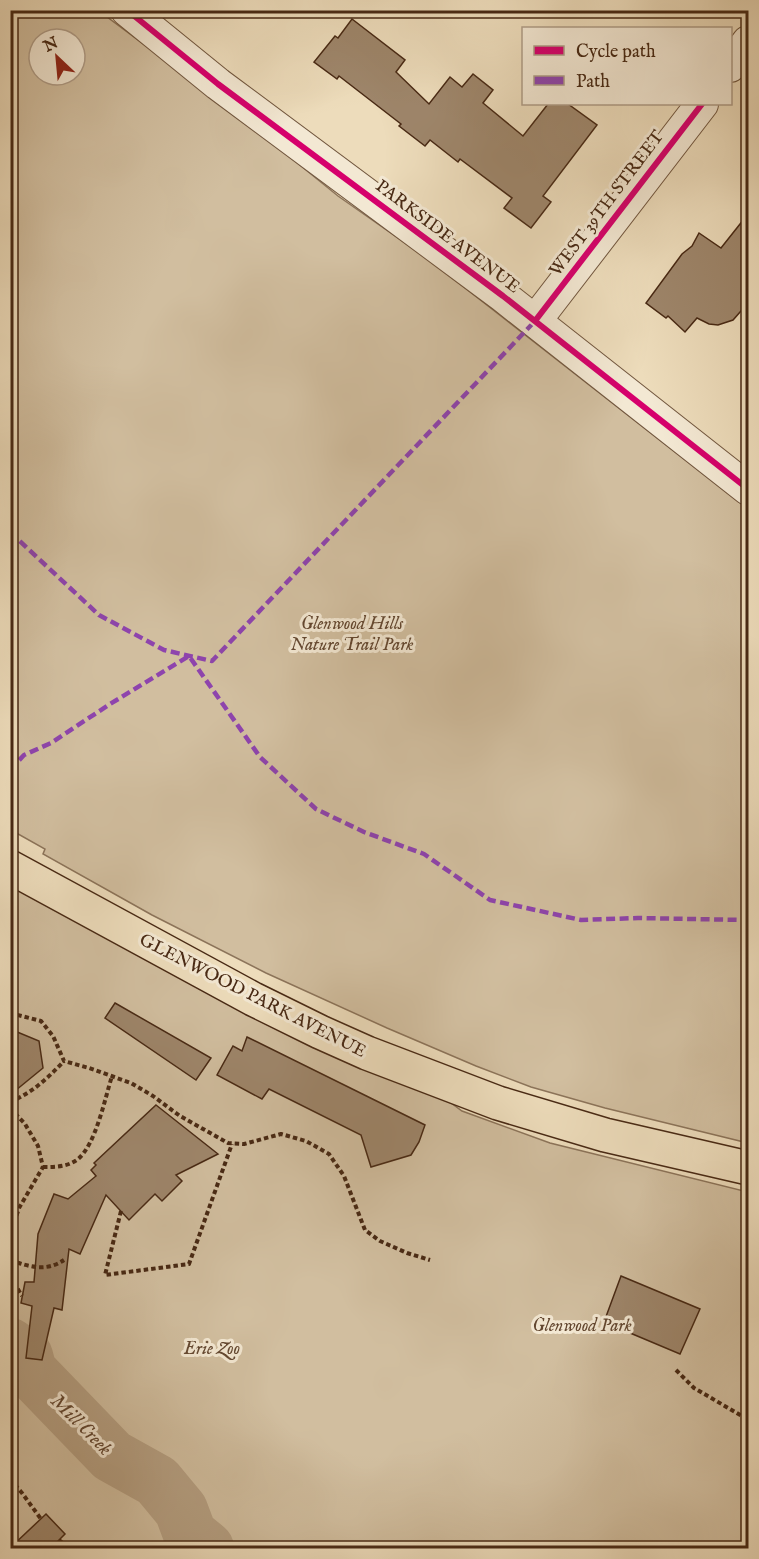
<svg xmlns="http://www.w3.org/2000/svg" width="759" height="1559" viewBox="0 0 759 1559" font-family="'IM FELL English',serif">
<rect width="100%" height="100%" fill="#eddcbb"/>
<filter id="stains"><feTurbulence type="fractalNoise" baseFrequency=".00333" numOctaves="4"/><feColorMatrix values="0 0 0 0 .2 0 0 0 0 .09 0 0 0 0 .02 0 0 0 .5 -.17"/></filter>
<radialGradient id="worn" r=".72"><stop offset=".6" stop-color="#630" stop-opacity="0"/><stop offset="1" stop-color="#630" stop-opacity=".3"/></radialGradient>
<!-- green -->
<path fill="#d1be9f" stroke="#8c745a" stroke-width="1.5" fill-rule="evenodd" d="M 10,11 L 99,11 L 237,114 L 338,196 L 428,259 L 748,509 L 748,1143 L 605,1108 L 531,1087 L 476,1066 L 387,1028 L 266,973 L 152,915 L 43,854 L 45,849 L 11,830 ZM 39,39 L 75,39 L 75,75 L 39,75 Z
M 10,885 L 384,1075 L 451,1103 L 462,1111 L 550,1143 L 748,1192 L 748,1548 L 11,1548 Z"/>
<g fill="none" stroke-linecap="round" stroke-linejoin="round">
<!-- river -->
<path stroke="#b59f82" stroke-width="54" d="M 10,1345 L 26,1356 L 30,1371 L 112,1456 L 157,1481 L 181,1510 L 190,1534 L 207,1548"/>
</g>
<!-- building -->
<path fill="#9e866b" stroke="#482914" stroke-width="1.5" d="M 352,19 L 405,60 L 396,72 L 429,104 L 450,77 L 462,87 L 473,74 L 493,90 L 483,103 L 523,136 L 548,104 L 568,104 L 597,125 L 543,196 L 551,202 L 531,228 L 504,208 L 512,198 L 460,159 L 458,162 L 430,140 L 425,146 L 399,126 L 401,124 L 339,76 L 337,79 L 314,62 L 335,36 L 338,38 Z
M 748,214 L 748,303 L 733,320 L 718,325 L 709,324 L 697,318 L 685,332 L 668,316 L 666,318 L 646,303 L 682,254 L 692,246 L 699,233 L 721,248 Z
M 115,1003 L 211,1058 L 196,1080 L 105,1018 Z
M 10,1029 L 39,1041 L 43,1068 L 10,1095 Z
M 247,1037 L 425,1125 L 419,1142 L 411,1155 L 371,1167 L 361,1135 L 269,1089 L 262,1099 L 217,1075 L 233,1046 L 242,1051 Z
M 156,1105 L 218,1154 L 176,1175 L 182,1181 L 162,1201 L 155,1194 L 129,1220 L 106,1195 L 80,1254 L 69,1249 L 62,1310 L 54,1308 L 42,1360 L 26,1358 L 32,1306 L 21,1303 L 25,1282 L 34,1282 L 38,1234 L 54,1194 L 68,1199 L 96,1176 L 91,1170 L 96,1165 L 94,1163 Z
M 621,1276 L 700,1309 L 680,1354 L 604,1322 Z
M 46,1514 L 65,1534 L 51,1548 L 10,1548 Z"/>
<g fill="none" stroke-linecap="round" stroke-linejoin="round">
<defs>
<path id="minor" d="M 127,10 L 218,84 L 503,296 L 748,489
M 730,66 L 748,42
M 535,321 L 702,104"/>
<path id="major" d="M 10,867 L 253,999 L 320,1032 L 367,1053 L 498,1103 L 605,1135 L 748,1168"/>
</defs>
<!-- minor casing -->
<use href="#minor" stroke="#71563e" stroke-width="34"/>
<!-- major casing -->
<use href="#major" stroke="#482914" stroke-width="36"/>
<!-- path -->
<path stroke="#482914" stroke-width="4" stroke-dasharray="4.5 3" stroke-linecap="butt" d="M 10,1013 L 41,1021 L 53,1036 L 64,1061 L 89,1068 L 131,1083 L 153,1096 L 180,1116 L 228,1143 L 244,1144 L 281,1134 L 306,1141 L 329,1154 L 344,1176 L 365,1230 L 380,1241 L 407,1253 L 430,1260
M 10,1102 C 32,1093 48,1078 64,1061
M 10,1108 L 25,1124 L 38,1146 L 43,1167 L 19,1208 L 10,1235
M 43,1167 C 55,1167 68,1167 78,1159 C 96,1144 105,1098 112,1076
M 121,1211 L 105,1275 L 189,1264 L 232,1144
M 10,1260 C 30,1267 46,1272 64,1260
M 10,1276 L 22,1296
M 676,1370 L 694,1388 L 742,1416 L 748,1418
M 10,1479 L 22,1493 L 41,1519
M 59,1540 L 69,1548"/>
<!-- minor -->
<use href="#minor" stroke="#f3e8d3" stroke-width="32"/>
<!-- major -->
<use href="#major" stroke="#eddcbb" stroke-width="33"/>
<!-- quiet -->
<path stroke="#8e44ad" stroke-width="4.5" stroke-dasharray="9 4.5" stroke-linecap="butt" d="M 10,532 L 99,615 L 164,650 L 212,661 L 535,321
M 10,770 L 24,755 L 51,743 L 110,704 L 189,656 L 260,757 L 316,809 L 364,832 L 424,854 L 490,900 L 581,920 L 638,918 L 748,920"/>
<defs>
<path id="cycleway" d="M 127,10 L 218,84 L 503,296 L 748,489
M 535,321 L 702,104"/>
</defs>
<!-- cycleway casing -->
<use href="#cycleway" stroke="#f3e8d3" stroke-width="10"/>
<!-- cycleway -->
<use href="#cycleway" stroke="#d6006c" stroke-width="6"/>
</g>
<g text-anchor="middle" stroke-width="6" stroke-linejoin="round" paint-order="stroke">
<!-- street labels -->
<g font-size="18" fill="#482914" stroke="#f3e8d3">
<text transform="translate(606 203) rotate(-53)" y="6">WEST 39TH STREET</text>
<text transform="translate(448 236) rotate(37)" y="6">PARKSIDE AVENUE</text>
<text transform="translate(253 995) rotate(27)" y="6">GLENWOOD PARK AVENUE</text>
</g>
<!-- park labels -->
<g font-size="18" font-style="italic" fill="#634730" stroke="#f3e8d3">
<text x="352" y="629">Glenwood Hills<tspan x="352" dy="21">Nature Trail Park</tspan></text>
<text x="582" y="1331">Glenwood Park</text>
<text x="212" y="1354">Erie Zoo</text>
</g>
<!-- water labels -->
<g font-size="20" font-style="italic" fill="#634630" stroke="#f3e8d3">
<text transform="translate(82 1424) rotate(45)" y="7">Mill Creek</text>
</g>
</g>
<!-- margin -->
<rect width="759" height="1559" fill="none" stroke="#eddcbb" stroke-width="36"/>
<rect x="12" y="12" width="735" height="1535" fill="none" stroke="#482914" stroke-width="3"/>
<rect x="18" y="18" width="723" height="1523" fill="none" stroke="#482914" stroke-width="1.5"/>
<!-- legend -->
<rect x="522" y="27" width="210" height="78" fill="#f3e8d3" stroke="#af9c87" stroke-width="1.5"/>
<rect x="534" y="46" width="30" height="9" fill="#d6006c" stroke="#af9c87" stroke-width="1.5"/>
<text x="576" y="57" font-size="18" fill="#482914">Cycle path</text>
<rect x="534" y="76" width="30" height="9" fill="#8e44ad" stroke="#af9c87" stroke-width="1.5"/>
<text x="576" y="87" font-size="18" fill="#482914">Path</text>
<!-- north arrow -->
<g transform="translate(57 57) rotate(334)"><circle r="28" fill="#f3e8d3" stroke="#af9c87" stroke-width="1.5"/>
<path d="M0-4.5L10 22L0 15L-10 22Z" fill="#8f2418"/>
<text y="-9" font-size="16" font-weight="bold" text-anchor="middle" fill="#482914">N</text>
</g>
<rect width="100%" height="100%" filter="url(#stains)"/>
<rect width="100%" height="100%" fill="url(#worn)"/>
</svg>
